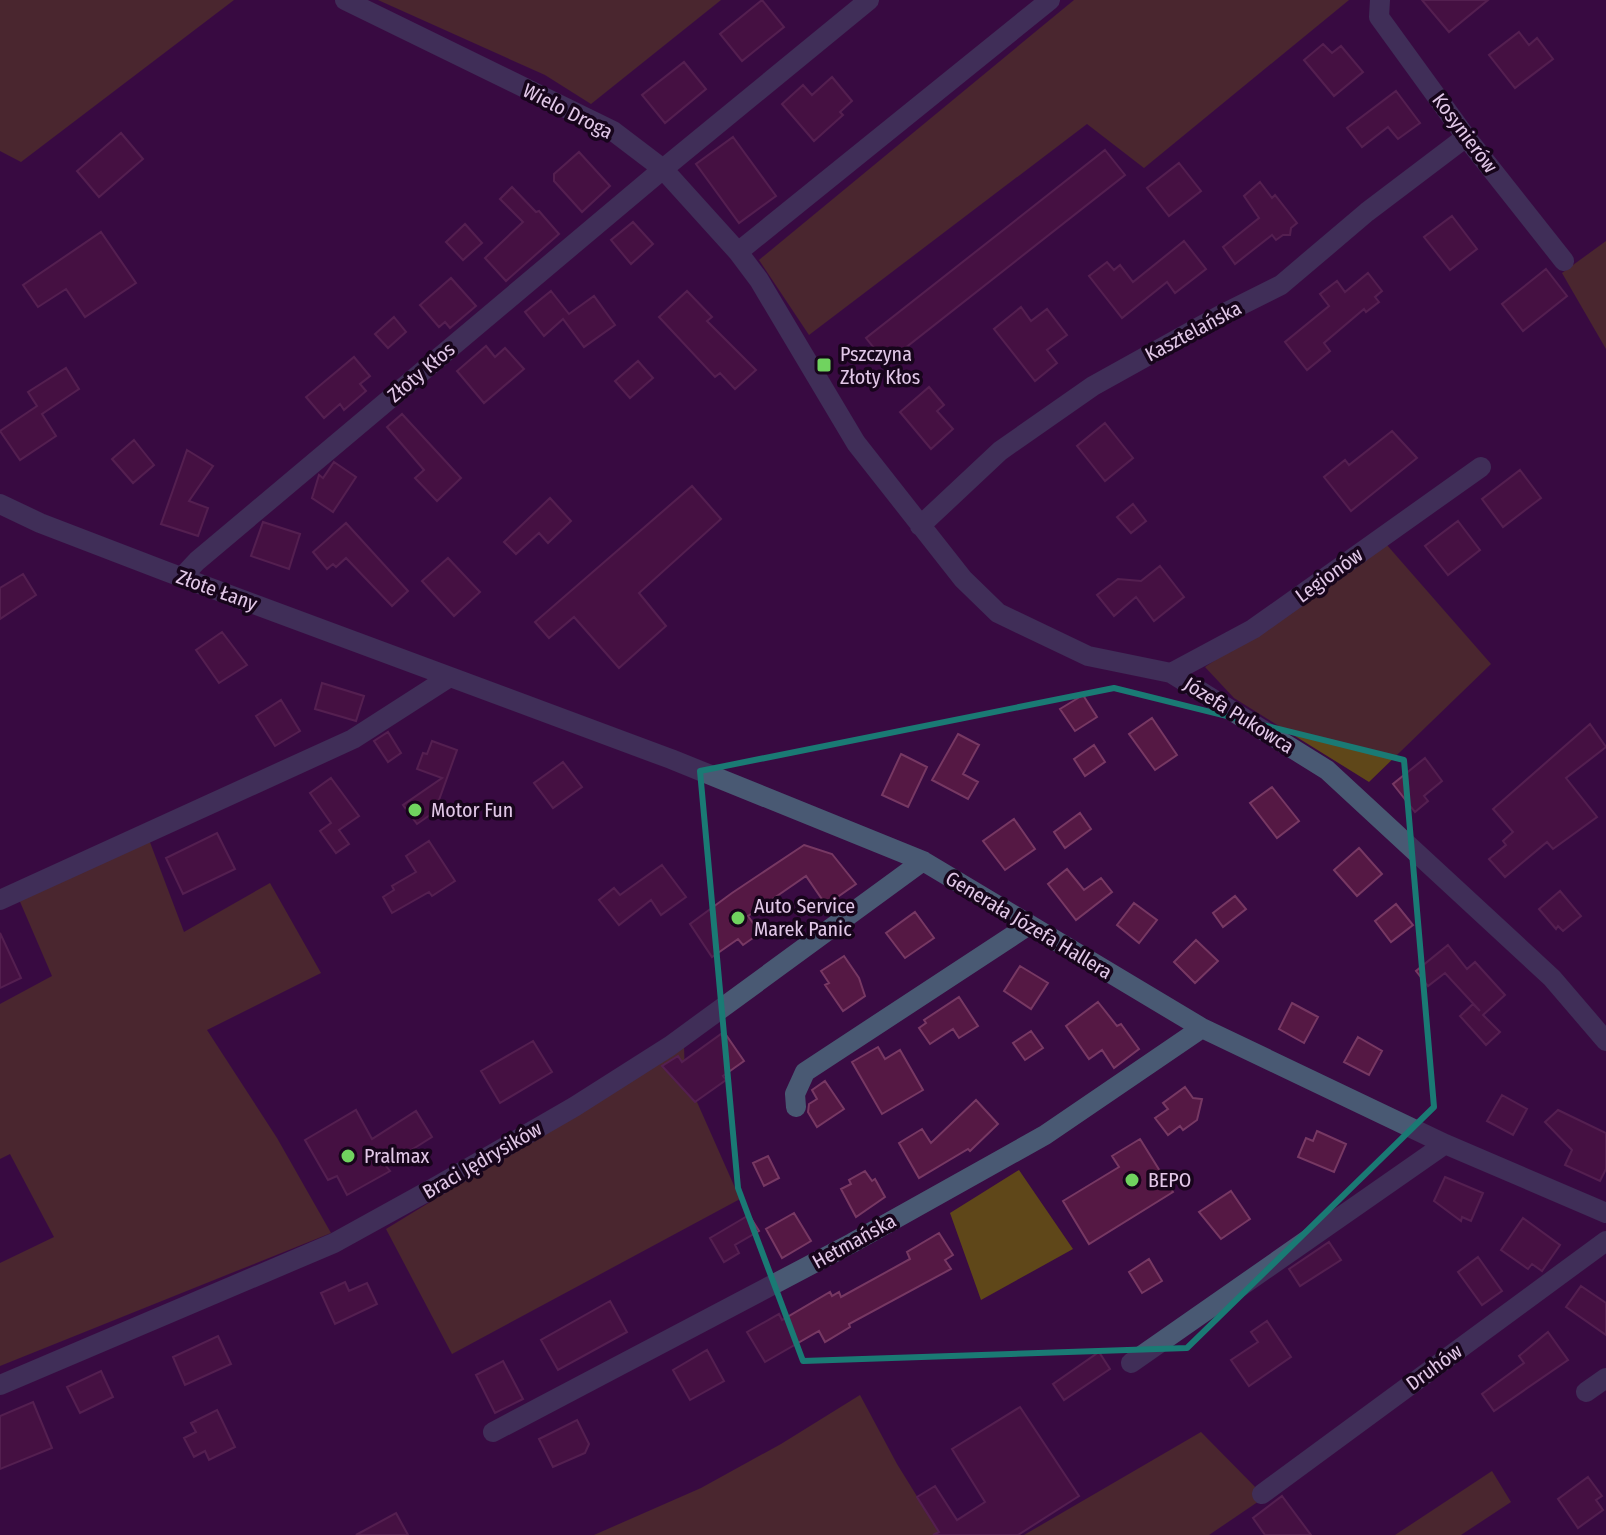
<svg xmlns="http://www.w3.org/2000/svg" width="1606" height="1535" viewBox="0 0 1606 1535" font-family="'Fira Sans Condensed',sans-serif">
<rect width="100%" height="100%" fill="#390b42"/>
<!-- green -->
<path fill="#5f4719" d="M 0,0 L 234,0 L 21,162 L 0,151 Z
M 378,0 L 721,0 L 591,104 L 545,75 Z
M 1074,0 L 1349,0 L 1144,168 L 1087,124 L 809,335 L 759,260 Z
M 1606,241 L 1606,349 L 1562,273 Z
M 1386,544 L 1491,664 L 1369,782 L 1234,698 L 1205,667 Z
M 148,837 L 184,932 L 270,883 L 321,973 L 207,1030 L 277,1138 L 331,1233 L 0,1366 L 0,1263 L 54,1237 L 10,1154 L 0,1159 L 0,1004 L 52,976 L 18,897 Z
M 684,1047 L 685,1075 L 740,1199 L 452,1354 L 386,1229 Z
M 1019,1170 L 1073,1249 L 981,1300 L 950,1213 Z
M 860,1395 L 897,1464 L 941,1535 L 594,1535 L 701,1488 L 781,1444 Z
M 1201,1432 L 1265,1497 L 1209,1535 L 1024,1535 Z
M 1492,1471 L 1511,1502 L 1461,1535 L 1395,1535 Z"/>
<!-- building -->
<path fill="#551844" stroke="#773863" stroke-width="2" d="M 762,0 L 784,27 L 742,61 L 720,34 Z
M 1422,0 L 1488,0 L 1449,32 Z
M 1519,32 L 1529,45 L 1537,38 L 1553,59 L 1515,88 L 1489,55 Z
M 1323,44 L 1332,53 L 1341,46 L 1363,72 L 1334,96 L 1304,60 Z
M 684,62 L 706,89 L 665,123 L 642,95 Z
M 832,77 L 852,101 L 840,112 L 843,115 L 814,141 L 782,104 L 803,85 L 812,95 Z
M 1396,91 L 1420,123 L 1398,139 L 1388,127 L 1362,147 L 1347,128 Z
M 121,133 L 143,159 L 99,197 L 77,171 Z
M 733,137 L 776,196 L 739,223 L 696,164 Z
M 1105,150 L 1125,175 L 886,363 L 866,338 Z
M 579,152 L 610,186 L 582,212 L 554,181 L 554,174 Z
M 1179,163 L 1201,191 L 1169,216 L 1147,188 Z
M 1260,182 L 1272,198 L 1275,195 L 1297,223 L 1291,228 L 1290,235 L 1283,235 L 1276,240 L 1272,235 L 1235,264 L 1223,247 L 1259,218 L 1244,196 Z
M 512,187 L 536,212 L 539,211 L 559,234 L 506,281 L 485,258 L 523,222 L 500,199 Z
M 1452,216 L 1477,249 L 1450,270 L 1424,237 Z
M 633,222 L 653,244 L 631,264 L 611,240 Z
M 465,224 L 482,243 L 463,260 L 446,242 Z
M 101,232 L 136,283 L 85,317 L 66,289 L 38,307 L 23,285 Z
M 1184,241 L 1206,269 L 1175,293 L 1167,282 L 1122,318 L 1089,276 L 1107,262 L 1114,270 L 1120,265 L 1133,282 Z
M 1546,269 L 1567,296 L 1523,331 L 1502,304 Z
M 1368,273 L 1382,291 L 1375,297 L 1379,302 L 1366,312 L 1364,309 L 1324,343 L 1330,351 L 1307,370 L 1285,342 L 1329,306 L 1320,294 L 1337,281 L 1345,292 Z
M 451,278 L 476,306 L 450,328 L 445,322 L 439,327 L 420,305 Z
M 551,291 L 569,314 L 594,296 L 615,325 L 584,347 L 563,319 L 544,336 L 525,312 Z
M 687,291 L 712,317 L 707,321 L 756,370 L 735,389 L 720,373 L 715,377 L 659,317 Z
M 1021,307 L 1031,321 L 1047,309 L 1067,335 L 1047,350 L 1057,363 L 1035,381 L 994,329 Z
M 394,317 L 406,332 L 388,348 L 375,334 Z
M 486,346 L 495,357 L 505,348 L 524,369 L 484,403 L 457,371 Z
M 354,357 L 370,376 L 360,384 L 366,391 L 344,410 L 340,404 L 324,418 L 306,397 Z
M 638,361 L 653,378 L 630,398 L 615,381 Z
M 66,368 L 79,389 L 42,414 L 56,436 L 20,460 L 0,431 L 37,406 L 28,392 Z
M 929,387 L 944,405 L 937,411 L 953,429 L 931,449 L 900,412 Z
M 402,414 L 461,478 L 437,501 L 415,478 L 424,470 L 387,427 Z
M 1105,423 L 1133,458 L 1105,481 L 1077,446 Z
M 1392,431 L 1417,458 L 1351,511 L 1324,477 L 1345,460 L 1349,465 Z
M 134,440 L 154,465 L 133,483 L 112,459 Z
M 187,450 L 213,466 L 189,501 L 208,508 L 198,536 L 161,524 Z
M 334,462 L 356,477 L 333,512 L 312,498 L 319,475 L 323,478 Z
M 1520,470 L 1541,498 L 1503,527 L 1482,499 Z
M 692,486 L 721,519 L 639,593 L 666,626 L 619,668 L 574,617 L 549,638 L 535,622 Z
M 550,498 L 571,521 L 548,543 L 539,533 L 516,554 L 504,542 Z
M 1133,504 L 1146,521 L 1131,533 L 1117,517 Z
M 1458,521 L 1480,550 L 1448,575 L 1425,546 Z
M 263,522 L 300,534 L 289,569 L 251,556 Z
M 346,523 L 408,591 L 392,606 L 346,558 L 336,567 L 333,564 L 327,569 L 313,552 Z
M 448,558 L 480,592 L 454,616 L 422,581 Z
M 1160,566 L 1184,597 L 1154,621 L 1136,597 L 1114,616 L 1097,595 L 1118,579 L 1141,581 Z
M 23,574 L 36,595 L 0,619 L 0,588 Z
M 222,632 L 247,665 L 219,683 L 196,650 Z
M 322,683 L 364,696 L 356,721 L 315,709 Z
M 1083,695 L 1097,717 L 1075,731 L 1060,709 Z
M 281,700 L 300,731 L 275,746 L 256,716 Z
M 1152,718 L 1177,755 L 1155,770 L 1129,734 Z
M 1590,724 L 1606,747 L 1566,778 L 1597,817 L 1553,849 L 1547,842 L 1505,877 L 1489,859 L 1506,845 L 1503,841 L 1513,832 L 1493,809 Z
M 388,732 L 401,753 L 388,762 L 374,741 Z
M 958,734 L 979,745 L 963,774 L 978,782 L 968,799 L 932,780 Z
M 432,741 L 457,750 L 439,800 L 443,806 L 417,824 L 403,805 L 442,778 L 417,769 L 423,753 L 427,754 Z
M 1094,745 L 1105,762 L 1085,776 L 1074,759 Z
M 901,754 L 927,767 L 908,807 L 882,795 Z
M 1425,758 L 1442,781 L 1424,796 L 1428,801 L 1415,812 L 1393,784 Z
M 563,762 L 582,787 L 553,808 L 534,783 Z
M 331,778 L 359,816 L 339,830 L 349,844 L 336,853 L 320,831 L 331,823 L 310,793 Z
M 1272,787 L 1299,821 L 1277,838 L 1250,803 Z
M 1080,813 L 1091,829 L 1065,848 L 1054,832 Z
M 1014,819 L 1035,849 L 1005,870 L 983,841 Z
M 217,833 L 235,869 L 183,894 L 166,858 Z
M 429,841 L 455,881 L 432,896 L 429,892 L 392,913 L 383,897 L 394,890 L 392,886 L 416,872 L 406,856 Z
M 804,845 L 832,854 L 856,884 L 826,905 L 806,876 L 748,916 L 760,933 L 743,945 L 738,939 L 712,957 L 690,924 L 732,893 Z
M 1359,848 L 1382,874 L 1357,896 L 1334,870 Z
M 662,865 L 686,897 L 661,915 L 651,900 L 619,925 L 599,900 L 614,888 L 620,895 Z
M 1067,869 L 1084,890 L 1101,878 L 1112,892 L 1076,920 L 1048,884 Z
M 1560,891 L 1581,916 L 1563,931 L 1558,926 L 1556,929 L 1539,909 Z
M 1235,896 L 1246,909 L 1223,927 L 1213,913 Z
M 1134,903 L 1157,920 L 1139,943 L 1117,925 Z
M 1396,904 L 1413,925 L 1391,942 L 1375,921 Z
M 915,912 L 934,938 L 905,958 L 886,933 Z
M 0,933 L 21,978 L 0,988 Z
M 1196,940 L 1218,961 L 1195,983 L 1174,962 Z
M 1448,945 L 1467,969 L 1475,962 L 1505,995 L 1483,1015 L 1500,1032 L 1486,1045 L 1460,1016 L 1473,1004 L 1480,1011 L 1445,973 L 1428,986 L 1416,971 Z
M 844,956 L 859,978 L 865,996 L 843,1011 L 825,985 L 829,983 L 821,971 Z
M 1020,966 L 1048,983 L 1031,1009 L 1004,991 Z
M 959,997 L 978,1026 L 959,1038 L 953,1029 L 930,1044 L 919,1028 L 926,1023 L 924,1020 Z
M 1098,1002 L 1117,1026 L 1121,1024 L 1139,1049 L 1114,1068 L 1102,1050 L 1089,1059 L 1066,1026 Z
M 1292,1003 L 1318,1017 L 1304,1043 L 1279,1029 Z
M 1031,1031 L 1043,1048 L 1025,1060 L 1013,1043 Z
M 721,1034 L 723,1037 L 726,1035 L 744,1061 L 723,1076 L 726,1080 L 695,1102 L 662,1066 L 678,1056 L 682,1062 Z
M 1358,1037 L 1382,1051 L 1369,1075 L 1344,1062 Z
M 533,1041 L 552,1072 L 500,1103 L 481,1071 Z
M 878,1047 L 885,1059 L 900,1050 L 923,1090 L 882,1114 L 852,1062 Z
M 825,1081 L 844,1109 L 817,1127 L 808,1112 L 809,1104 L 817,1099 L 812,1090 Z
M 1185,1087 L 1193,1098 L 1202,1099 L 1197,1120 L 1183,1130 L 1180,1126 L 1168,1135 L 1155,1118 L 1168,1109 L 1163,1103 Z
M 1502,1095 L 1527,1109 L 1513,1135 L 1487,1121 Z
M 976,1100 L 998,1124 L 970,1151 L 968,1149 L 919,1178 L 899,1143 L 922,1129 L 931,1143 Z
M 356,1110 L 372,1139 L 416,1111 L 432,1137 L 386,1166 L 390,1171 L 347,1195 L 337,1176 L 328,1180 L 305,1140 Z
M 1558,1110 L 1606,1133 L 1606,1169 L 1600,1181 L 1565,1165 L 1572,1150 L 1545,1122 Z
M 1317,1131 L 1346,1144 L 1334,1172 L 1298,1157 L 1306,1138 L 1313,1141 Z
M 1140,1139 L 1173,1192 L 1089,1244 L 1063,1201 L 1119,1167 L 1112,1156 Z
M 768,1156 L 779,1178 L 764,1186 L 753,1163 Z
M 865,1171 L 872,1181 L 875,1179 L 885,1197 L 856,1217 L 841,1189 L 851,1184 L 849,1180 Z
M 1445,1177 L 1483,1193 L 1471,1221 L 1462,1217 L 1461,1221 L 1434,1201 Z
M 1231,1191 L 1250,1219 L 1221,1239 L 1199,1212 Z
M 794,1213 L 811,1241 L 782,1258 L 766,1229 Z
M 749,1215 L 759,1231 L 735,1245 L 739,1253 L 724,1262 L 710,1238 Z
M 1523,1218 L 1560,1245 L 1542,1271 L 1532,1264 L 1528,1269 L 1501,1250 Z
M 939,1233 L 953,1255 L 945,1260 L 951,1269 L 849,1324 L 850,1327 L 825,1342 L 819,1331 L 765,1362 L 747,1332 L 779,1314 L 782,1320 L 830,1292 L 832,1296 L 839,1292 L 841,1297 L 910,1259 L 907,1252 Z
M 1329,1242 L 1341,1260 L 1300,1286 L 1289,1269 Z
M 1478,1257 L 1502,1291 L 1482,1305 L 1458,1272 Z
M 1149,1259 L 1162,1281 L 1142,1293 L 1129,1272 Z
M 345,1282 L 349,1291 L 367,1283 L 377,1304 L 335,1324 L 321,1293 Z
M 1581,1286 L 1606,1303 L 1606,1335 L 1566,1307 Z
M 610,1301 L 627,1332 L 558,1370 L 541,1340 Z
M 1267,1321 L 1291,1357 L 1249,1386 L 1231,1360 L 1258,1342 L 1251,1332 Z
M 1548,1332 L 1568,1360 L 1494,1411 L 1482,1394 L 1524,1363 L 1519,1356 Z
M 218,1336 L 231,1364 L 185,1385 L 173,1357 Z
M 707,1350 L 724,1381 L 690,1400 L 673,1370 Z
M 1099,1352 L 1110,1369 L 1064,1400 L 1053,1384 Z
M 503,1361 L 523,1399 L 495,1413 L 476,1375 Z
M 101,1371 L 113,1397 L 80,1413 L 67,1387 Z
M 33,1402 L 52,1448 L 0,1469 L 0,1416 Z
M 1020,1407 L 1079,1496 L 1018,1535 L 933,1535 L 939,1532 L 917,1497 L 935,1486 L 957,1520 L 985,1502 L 952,1449 Z
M 217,1410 L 235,1447 L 209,1460 L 205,1451 L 194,1457 L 184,1438 L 196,1432 L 191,1423 Z
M 577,1420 L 589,1444 L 585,1453 L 553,1467 L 539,1439 Z
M 1588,1477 L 1602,1496 L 1596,1500 L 1603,1510 L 1578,1528 L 1558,1499 Z
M 1282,1496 L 1311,1535 L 1265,1535 L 1253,1518 Z
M 396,1513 L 408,1535 L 356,1535 Z"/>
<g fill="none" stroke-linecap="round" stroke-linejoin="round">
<!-- minor -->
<path stroke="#495973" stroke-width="20" d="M 345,0 L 613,131 L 663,169 L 738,252 L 759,280 L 856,443 L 963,579 L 998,613 L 1088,656 L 1171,673 L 1327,770 L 1552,978 L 1606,1041
M 1380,0 L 1379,17 L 1466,137 L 1564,261
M 738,252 L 1050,0
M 0,504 L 40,523 L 165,571 L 671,759 L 923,861 L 1202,1028 L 1445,1144 L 1606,1213
M 920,526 L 1000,451 L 1093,386 L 1219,316 L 1281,285 L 1367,212 L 1466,137
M 182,577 L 197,561 L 663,169 L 869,0
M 1171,673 L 1253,629 L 1481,467
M 0,900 L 353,739 L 448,678
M 796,1107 L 795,1094 L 805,1072 L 1029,925
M 1131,1363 L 1445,1144
M 0,1385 L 334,1243 L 439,1185 L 574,1107 L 670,1046 L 923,861
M 1586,1392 L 1606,1378
M 493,1432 L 852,1243 L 1045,1135 L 1202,1028
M 1262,1494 L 1606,1241"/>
</g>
<!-- marked area -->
<path d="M0 0H1606V1535H0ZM 1114,688 L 1404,760 L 1434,1107 L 1187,1348 L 803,1361 L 738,1188 L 700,771 Z" fill="#390b42" fill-opacity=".55" fill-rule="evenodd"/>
<path fill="none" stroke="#1a7a74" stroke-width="6" stroke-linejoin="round" d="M 1114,688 L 1404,760 L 1434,1107 L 1187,1348 L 803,1361 L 738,1188 L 700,771 Z"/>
<!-- markers -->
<g fill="#70d35f" stroke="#17051b" stroke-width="3">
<rect x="816" y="357" width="16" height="16" rx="4"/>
<circle cx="415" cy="810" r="8"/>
<circle cx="738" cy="918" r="8"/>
<circle cx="348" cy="1156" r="8"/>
<circle cx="1132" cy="1180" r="8"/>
</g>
<g text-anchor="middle" stroke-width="7" stroke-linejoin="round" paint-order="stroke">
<!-- street labels -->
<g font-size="20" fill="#e2c8e8" stroke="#17051b">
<text transform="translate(568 111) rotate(27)" y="7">Wielo Droga</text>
<text transform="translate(1465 133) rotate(53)" y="7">Kosynierów</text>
<text transform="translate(1193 331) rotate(-28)" y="7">Kasztelańska</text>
<text transform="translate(421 372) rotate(-40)" y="7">Złoty Kłos</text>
<text transform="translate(1329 575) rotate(-36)" y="7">Legionów</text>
<text transform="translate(217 590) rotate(20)" y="7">Złote Łany</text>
<text transform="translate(1239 715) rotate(32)" y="7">Józefa Pukowca</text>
<text transform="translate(1029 925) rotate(31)" y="7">Generała Józefa Hallera</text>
<text transform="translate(482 1160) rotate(-30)" y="7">Braci Jędrysików</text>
<text transform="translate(854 1241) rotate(-29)" y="7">Hetmańska</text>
<text transform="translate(1434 1367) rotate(-36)" y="7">Druhów</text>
</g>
<!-- poi labels -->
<g font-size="20" fill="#e2c8e8" stroke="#17051b" text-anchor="start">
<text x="840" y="361">Pszczyna<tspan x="840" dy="23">Złoty Kłos</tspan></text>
<text x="431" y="817">Motor Fun</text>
<text x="754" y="913">Auto Service<tspan x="754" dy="23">Marek Panic</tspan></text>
<text x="364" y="1163">Pralmax</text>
<text x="1148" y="1187">BEPO</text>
</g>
</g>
</svg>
